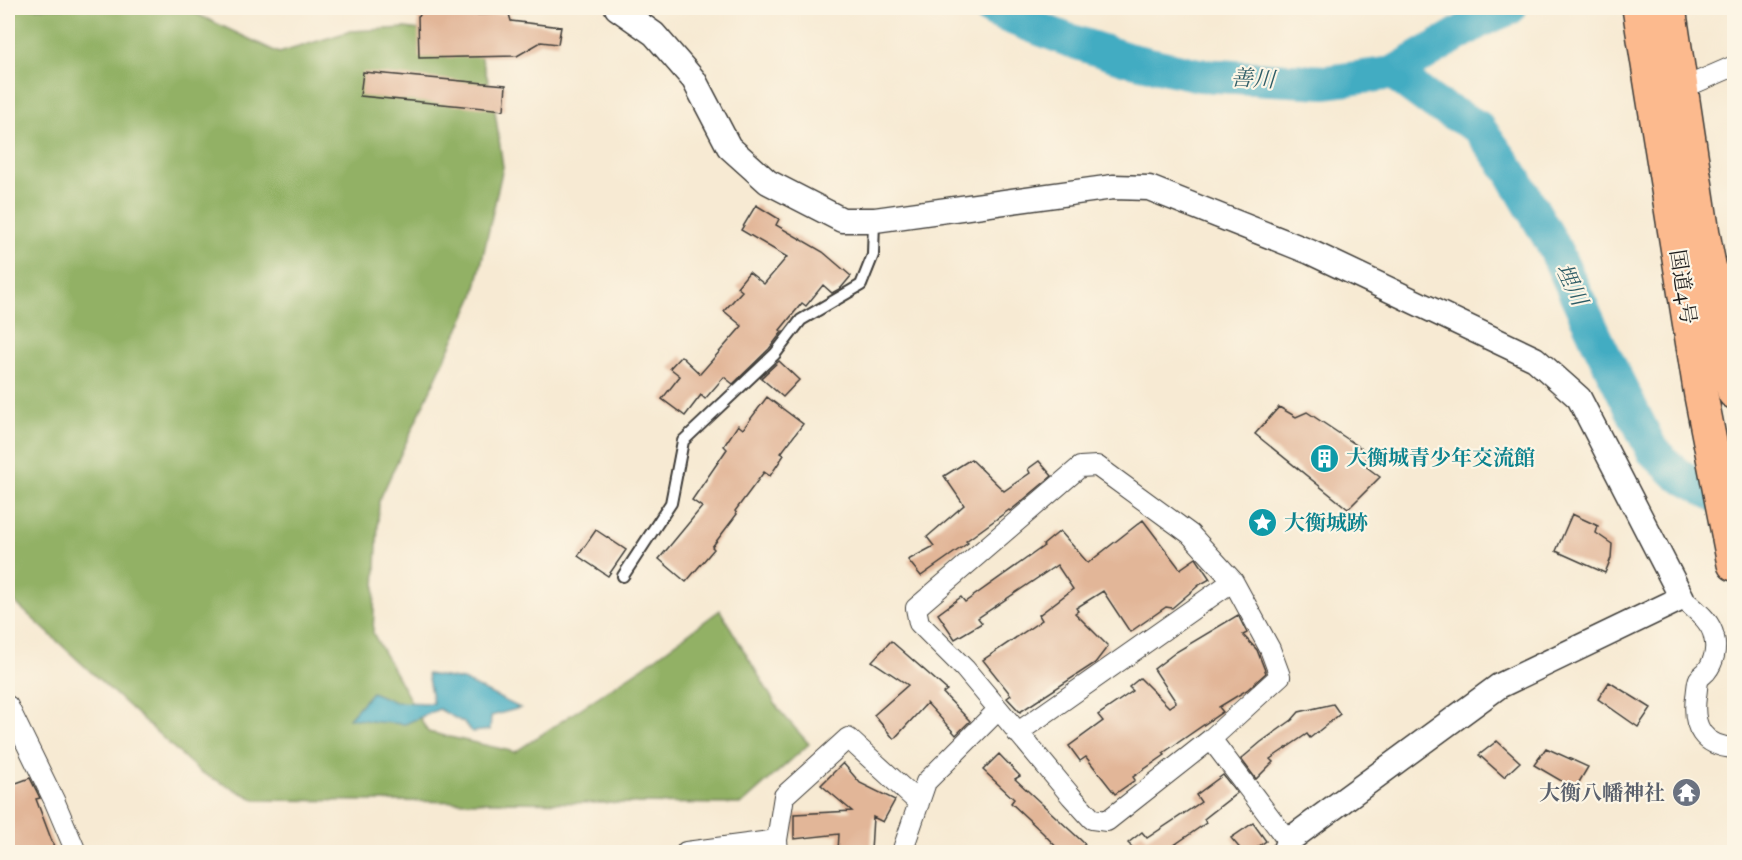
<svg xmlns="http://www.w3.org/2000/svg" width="1742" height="860" viewBox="0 0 1742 860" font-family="'IM FELL French Canon','Noto Serif JP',serif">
<rect width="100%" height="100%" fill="#fcf5e5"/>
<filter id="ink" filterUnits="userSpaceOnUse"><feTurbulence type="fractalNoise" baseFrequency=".0167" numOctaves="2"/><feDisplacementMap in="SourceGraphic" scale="12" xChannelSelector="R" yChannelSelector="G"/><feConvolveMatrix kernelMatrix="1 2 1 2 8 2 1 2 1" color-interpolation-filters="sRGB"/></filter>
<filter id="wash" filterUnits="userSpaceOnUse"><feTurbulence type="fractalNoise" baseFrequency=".008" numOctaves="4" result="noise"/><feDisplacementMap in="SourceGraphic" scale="24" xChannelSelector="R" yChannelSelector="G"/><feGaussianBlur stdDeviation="1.35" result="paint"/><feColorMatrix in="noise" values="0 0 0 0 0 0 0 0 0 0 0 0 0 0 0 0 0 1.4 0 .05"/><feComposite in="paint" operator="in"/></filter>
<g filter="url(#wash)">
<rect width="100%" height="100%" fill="#f7ead3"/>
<!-- forest -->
<path fill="#92b165" stroke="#576640" stroke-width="1.5" d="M 8,8 L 184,8 L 279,53 L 351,31 L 405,28 L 450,34 L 478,45 L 493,98 L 503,167 L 474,296 L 379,501 L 373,633 L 428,732 L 515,752 L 643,667 L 720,610 L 779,710 L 809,744 L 742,804 L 256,800 L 200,772 L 8,596 Z"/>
<!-- water -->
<path fill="#43acc2" stroke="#30646f" stroke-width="1.5" d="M 427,674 L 463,680 L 520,708 L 491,716 L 490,730 L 472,732 L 464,723 L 439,709 L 405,724 L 377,722 L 349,718 L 372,692 L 395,702 L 433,703 Z"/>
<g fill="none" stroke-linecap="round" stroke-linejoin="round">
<!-- river -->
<path stroke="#43acc2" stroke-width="34" d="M 989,8 L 996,12 L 1068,40 L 1127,59 L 1199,75 L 1326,82 L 1393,73 L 1482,20 L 1510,8
M 1393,73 L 1435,104 L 1478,127 L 1511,172 L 1552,243 L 1599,344 L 1652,450 L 1677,474 L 1734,505"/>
</g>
<g id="blocks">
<!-- building -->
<path fill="#e2b698" d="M 420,8 L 446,8 L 446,15 L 509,14 L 511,21 L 561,27 L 558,44 L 541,42 L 517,56 L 419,58 L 418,16 L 420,15 Z
M 363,72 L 506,85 L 504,110 L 360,96 Z
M 756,205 L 779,219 L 776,225 L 823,252 L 851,276 L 841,288 L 832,293 L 823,285 L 806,306 L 802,303 L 780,330 L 782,332 L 769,349 L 733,384 L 724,377 L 705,399 L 701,395 L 685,416 L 662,399 L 680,376 L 670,368 L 681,356 L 700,374 L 742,326 L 724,311 L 742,291 L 737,287 L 749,272 L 764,284 L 787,257 L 741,230 Z
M 779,361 L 799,380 L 783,397 L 761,378 Z
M 767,397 L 803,424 L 781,453 L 784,455 L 770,476 L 764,472 L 735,511 L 737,514 L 712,547 L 714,549 L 686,582 L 659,559 L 702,507 L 692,500 L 727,449 L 724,446 L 738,425 L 743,429 Z
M 1279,407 L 1296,417 L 1307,412 L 1367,452 L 1364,465 L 1380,477 L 1348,509 L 1255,434 Z
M 971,459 L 1004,491 L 1030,473 L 1028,469 L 1039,461 L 1052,476 L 1010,511 L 1009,510 L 966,541 L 968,543 L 921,576 L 908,560 L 934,546 L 927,537 L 964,505 L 944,476 Z
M 1572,514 L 1598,526 L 1596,533 L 1612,544 L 1611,558 L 1605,573 L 1556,551 Z
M 1143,520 L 1180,569 L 1196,558 L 1210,579 L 1199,585 L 1172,608 L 1166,607 L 1130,632 L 1103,591 L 1076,608 L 1078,611 L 1075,613 L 1108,646 L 1095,663 L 1020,712 L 1007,698 L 1011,695 L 983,660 L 1042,620 L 1039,615 L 1073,589 L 1057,565 L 978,618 L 982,623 L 955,639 L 938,614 L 961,597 L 965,602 L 1044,546 L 1043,545 L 1060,531 L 1088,563 Z
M 596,530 L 626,550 L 608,576 L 578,556 Z
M 1238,615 L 1247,633 L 1243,635 L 1257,650 L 1266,673 L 1247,690 L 1219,707 L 1223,712 L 1221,713 L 1163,753 L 1165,755 L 1133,777 L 1135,780 L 1115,794 L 1086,757 L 1080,761 L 1069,746 L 1103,721 L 1098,715 L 1133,691 L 1129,687 L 1140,678 L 1169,707 L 1176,702 L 1154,669 L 1176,652 Z
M 891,641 L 947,690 L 943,693 L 970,721 L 956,735 L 927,703 L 894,739 L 874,715 L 908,685 L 872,661 Z
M 1609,682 L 1651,708 L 1638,727 L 1598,699 Z
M 1333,704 L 1340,714 L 1310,738 L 1307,734 L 1270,759 L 1273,762 L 1256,779 L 1241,759 L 1261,742 L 1292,720 L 1299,712 Z
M 1497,741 L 1520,762 L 1504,777 L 1479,755 Z
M 1546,748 L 1588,767 L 1575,789 L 1534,765 Z
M 999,754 L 1020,776 L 1015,779 L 1085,844 L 1076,852 L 1061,852 L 1043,833 L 1011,803 L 1014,799 L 983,770 Z
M 843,763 L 860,783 L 895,800 L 883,822 L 873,817 L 871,851 L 838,851 L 839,834 L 794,839 L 794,814 L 852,811 L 821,785 Z
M 1223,775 L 1237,793 L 1204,819 L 1206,823 L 1164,852 L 1124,852 L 1132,847 L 1128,843 L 1142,832 L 1147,838 L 1201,802 L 1196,795 Z
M 30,778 L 40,798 L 36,799 L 56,852 L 8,852 L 8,786 Z
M 1253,823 L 1266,841 L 1251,852 L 1243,852 L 1231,838 Z"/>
</g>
</g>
<g filter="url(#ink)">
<use href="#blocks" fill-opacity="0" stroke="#3d3b37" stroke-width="1.5"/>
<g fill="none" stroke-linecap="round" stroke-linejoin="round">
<defs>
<path id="service" d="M 623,576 L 671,503 L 683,441 L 775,354 L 801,320 L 861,285 L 873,255 L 874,220"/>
<path id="minor" d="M 1681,89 L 1734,66
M 1097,466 L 1190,534 L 1233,581 L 1270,649 L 1280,676 L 1211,739 L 1107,821 L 1092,819 L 1071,796 L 965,669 L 919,623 L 916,608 L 1080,467 Z
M 1682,598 C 1694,609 1711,620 1714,637 C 1717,649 1714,662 1706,672 C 1704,674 1701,676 1699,679 C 1697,683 1697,692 1696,697 C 1692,727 1703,746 1734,748
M 8,706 L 54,800 L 76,852
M 1017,733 L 1233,581
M 1211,739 L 1288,841
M 686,852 L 777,840
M 778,852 L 777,840 L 784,796 L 848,738 L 919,803
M 902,852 L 926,782 L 998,710"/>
<path id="tertiary" d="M 617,8 L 654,34 L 694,80 L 729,147 L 768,182 L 842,220 L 875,220 L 1113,187 L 1149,188 L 1310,252 L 1535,359 L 1579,398 L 1682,598 L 1499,686 L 1288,841 L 1284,852"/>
<path id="trunk" d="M 1639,8 L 1701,396 L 1734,564
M 1669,8 L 1703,234 L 1734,392"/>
</defs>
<!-- service casing -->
<use href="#service" stroke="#3d3b37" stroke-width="14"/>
<!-- minor casing -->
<use href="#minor" stroke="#3d3b37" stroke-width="22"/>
<!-- tertiary casing -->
<use href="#tertiary" stroke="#3d3b37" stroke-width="27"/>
<!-- trunk casing -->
<use href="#trunk" stroke="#3d3b37" stroke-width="36"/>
<!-- service -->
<use href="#service" stroke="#fff" stroke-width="10"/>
<!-- minor -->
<use href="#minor" stroke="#fff" stroke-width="20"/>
<!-- tertiary -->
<use href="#tertiary" stroke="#fff" stroke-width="24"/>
<!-- trunk -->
<use href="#trunk" stroke="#fcba8e" stroke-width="33"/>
</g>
</g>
<!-- icons -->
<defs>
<symbol id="building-disc" viewBox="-11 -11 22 22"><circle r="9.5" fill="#0f9aa8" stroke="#fcf5e5"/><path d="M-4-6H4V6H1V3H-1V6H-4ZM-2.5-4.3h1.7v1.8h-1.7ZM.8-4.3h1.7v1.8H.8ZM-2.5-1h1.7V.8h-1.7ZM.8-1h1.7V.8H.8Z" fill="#fff"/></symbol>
<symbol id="sight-disc" viewBox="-11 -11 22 22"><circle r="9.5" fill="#0f9aa8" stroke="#fcf5e5"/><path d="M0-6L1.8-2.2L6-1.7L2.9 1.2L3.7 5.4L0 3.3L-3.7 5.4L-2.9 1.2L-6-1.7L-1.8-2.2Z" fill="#fff"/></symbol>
<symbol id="temple-disc" viewBox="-11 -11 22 22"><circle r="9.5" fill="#6b7280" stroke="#fcf5e5"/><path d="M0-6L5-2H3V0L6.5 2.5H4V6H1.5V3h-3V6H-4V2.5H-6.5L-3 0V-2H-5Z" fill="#fff"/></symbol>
</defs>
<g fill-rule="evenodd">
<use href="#building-disc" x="1308" y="442" width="33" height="33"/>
<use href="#sight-disc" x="1246" y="506" width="33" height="33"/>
<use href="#temple-disc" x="1670" y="776" width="33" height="33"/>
</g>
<g text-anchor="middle" stroke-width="4.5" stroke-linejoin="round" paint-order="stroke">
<!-- street labels -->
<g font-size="21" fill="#1c1c1c" stroke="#fcf5e5">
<text transform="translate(1683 287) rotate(81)" y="7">国道4号</text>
</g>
<!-- culture labels -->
<g font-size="21" font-weight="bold" fill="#0d838f" stroke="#fcf5e5" text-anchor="start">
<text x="1346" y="465">大衡城青少年交流館</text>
<text x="1284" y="530">大衡城跡</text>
</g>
<!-- worship labels -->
<g font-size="21" font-weight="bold" fill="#5b616d" stroke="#fcf5e5" text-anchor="end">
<text x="1665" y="800">大衡八幡神社</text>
</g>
<!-- water labels -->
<g font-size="22" font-style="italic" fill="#2e5d67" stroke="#fcf5e5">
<text transform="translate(1253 78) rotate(3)" y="8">善川</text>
<text transform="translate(1572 284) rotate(64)" y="8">埋川</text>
</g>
</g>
<!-- margin -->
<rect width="1742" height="860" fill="none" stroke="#fcf5e5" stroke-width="30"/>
</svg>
